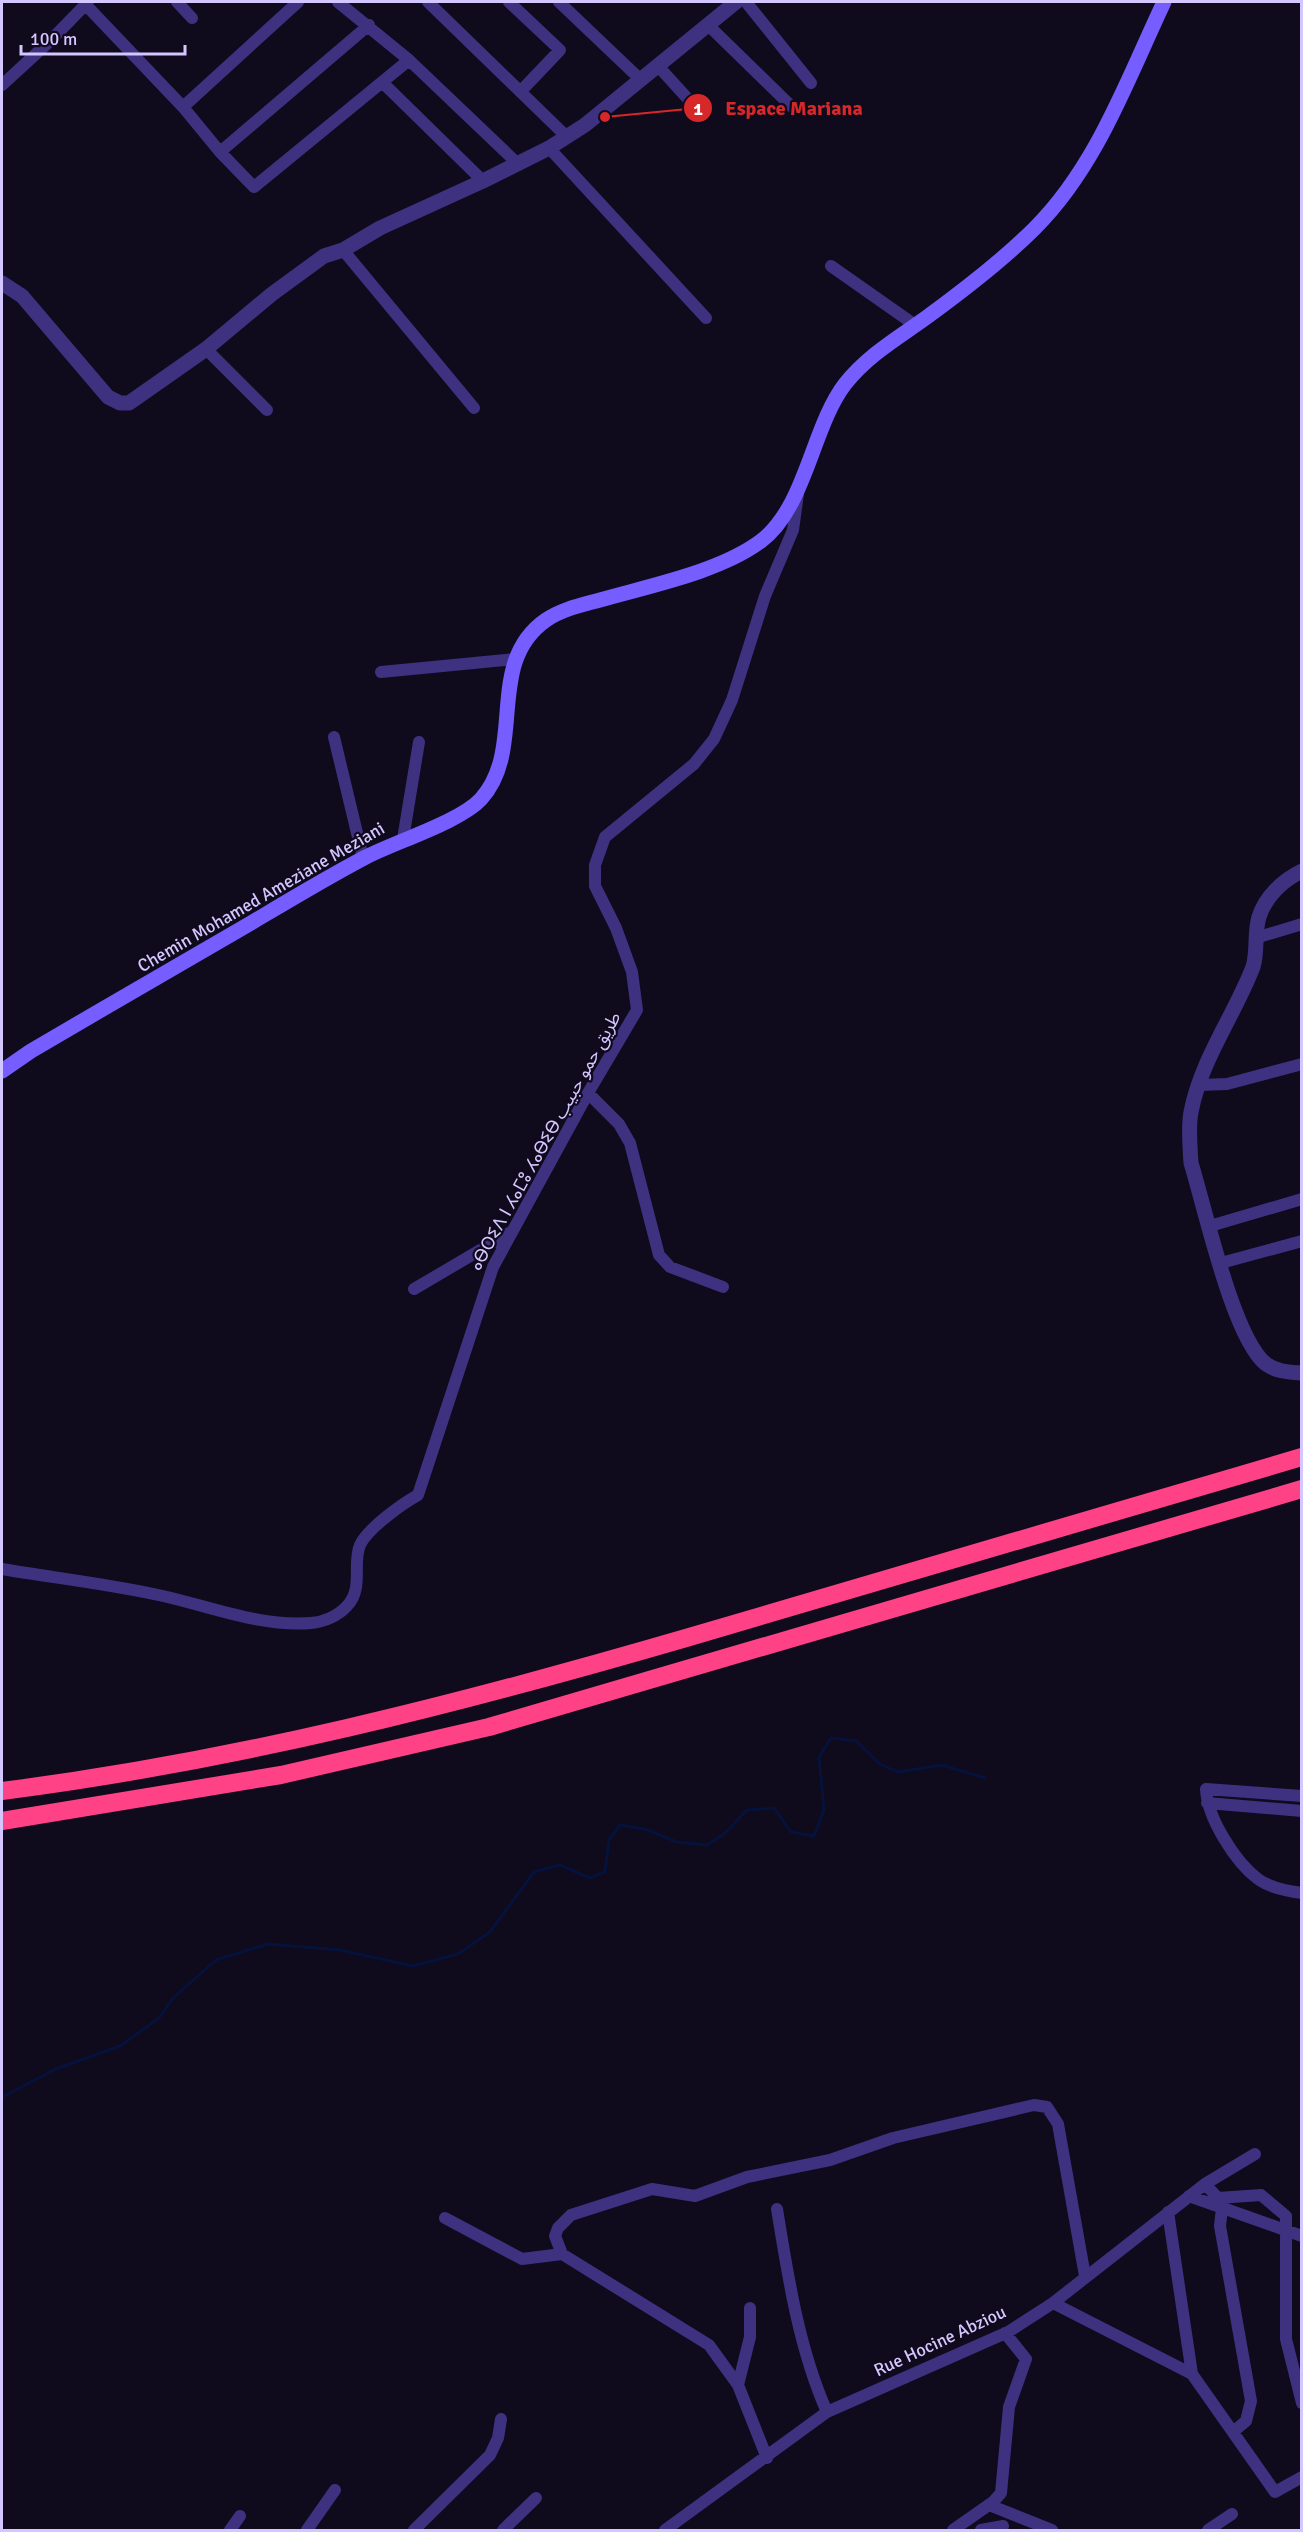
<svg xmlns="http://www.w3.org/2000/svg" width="1303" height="2532" viewBox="0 0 1303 2532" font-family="Signika,'Noto Sans Arabic','Noto Sans Tifinagh',sans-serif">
<rect width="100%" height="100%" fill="#100a1d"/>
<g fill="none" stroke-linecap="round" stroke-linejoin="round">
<!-- stream -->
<path stroke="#05123b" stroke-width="3" d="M 2,2097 L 56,2069 L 120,2046 L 159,2018 L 173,1998 L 216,1960 L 268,1944 L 340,1950 L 413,1966 L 458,1954 L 490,1932 L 534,1872 L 560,1865 L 590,1878 L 605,1872 L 609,1840 L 620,1825 L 645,1829 L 677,1842 L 707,1845 L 724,1834 L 747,1810 L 774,1808 L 791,1832 L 814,1836 L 824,1810 L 819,1757 L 831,1738 L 856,1741 L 880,1764 L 898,1772 L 942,1765 L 985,1778"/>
<!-- minor -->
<path stroke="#3e3180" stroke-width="12" d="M 177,2 L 192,18
M 338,2 L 409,60 L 517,163
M 428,2 L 567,137
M 509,2 L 560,50 L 521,91
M 559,2 L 641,80
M 746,2 L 811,83
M 85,4 L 183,107 L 220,152 L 254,187 L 409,60
M 708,25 L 792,107
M 658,66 L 698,110
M 383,83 L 483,181
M 2,85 L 51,40 L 88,2
M 183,107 L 298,2
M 549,148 L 706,318
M 220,152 L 369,25
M 343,250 L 474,408
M 831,266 L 915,325
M 206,349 L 267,410
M 381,672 L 516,659
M 334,737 L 363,858
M 403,839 L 419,742
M 1259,937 L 1302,924
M 1199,1085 L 1227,1084 L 1302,1064
M 588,1093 L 619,1124 L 630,1143 L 659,1255 L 670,1267 L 723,1287
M 1210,1226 L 1302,1199
M 1221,1263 L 1302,1241
M 414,1289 L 511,1232
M 2,1569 C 55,1578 110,1584 163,1596 C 212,1607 260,1627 311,1623 C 324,1622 338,1616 347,1606 C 364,1588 352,1564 360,1545 C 368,1528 402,1504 418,1495 L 493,1267 L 588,1093 L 637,1010 L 632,972 L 616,928 L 595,886 L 595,865 L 605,837 L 694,764 L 714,739 L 732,700 L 765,596 L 793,530 L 798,494
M 1302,1796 L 1206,1789 C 1207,1817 1235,1862 1258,1879 C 1270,1888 1286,1891 1302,1893
M 1207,1803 L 1302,1811
M 1205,2184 L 1218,2198 L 1261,2195 L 1286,2216 L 1286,2339 L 1302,2403
M 1189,2196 L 1302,2236
M 1222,2208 L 1220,2226 L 1251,2401 L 1246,2421 L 1233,2432
M 777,2209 C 788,2277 799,2349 827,2412
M 1168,2212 L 1192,2374
M 445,2218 L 522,2259 L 562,2254 L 709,2345 L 738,2385 L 767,2458
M 562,2254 L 555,2236 L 558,2228 L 571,2215 L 652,2189 L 695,2196 L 747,2177 L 830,2160 L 893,2138 L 1034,2105 L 1047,2107 L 1058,2124 L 1085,2276
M 1053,2303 L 1192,2374 L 1275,2492 L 1302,2477
M 738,2385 L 750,2337 L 750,2308
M 989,2505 L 1052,2530
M 230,2530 L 240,2516
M 307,2530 L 335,2490
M 414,2530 L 490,2455 L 498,2438 L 501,2419
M 503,2530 L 536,2498
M 665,2530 L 827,2412 L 1008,2332 L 1053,2303 L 1205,2184 L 1255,2154
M 953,2530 L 993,2502 L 1001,2493 L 1009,2407 L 1026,2359 L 1005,2333
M 981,2530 L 1003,2526
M 1208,2530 L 1232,2514"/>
<!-- tertiary -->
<path stroke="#3e3180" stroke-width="15" d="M 2,283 L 22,296 L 108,397 L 120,403 L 129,403 L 206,349 L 272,294 L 324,256 L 343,250 L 380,228 L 483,181 L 549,148 L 585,125 L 736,2
M 1302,871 C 1283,880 1265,897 1259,917 C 1254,933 1258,951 1253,967 C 1234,1016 1201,1060 1191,1112 C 1188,1128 1190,1146 1191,1163 C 1205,1208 1233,1338 1266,1364 C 1277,1372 1289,1372 1302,1373"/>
<!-- secondary -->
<path stroke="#755dff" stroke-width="15" d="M 2,1071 L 31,1051 C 104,1008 177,966 251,923 C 288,901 326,878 364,858 C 394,842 460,822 481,799 C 527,748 484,663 546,620 C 562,609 582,605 600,600 C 648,586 720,572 761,541 C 806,507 812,427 845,384 C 868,355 898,338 927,317 C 964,290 1003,260 1035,228 C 1097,166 1127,80 1164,2"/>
<!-- motorway -->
<path stroke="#ff4185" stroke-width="18" d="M 2,1791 C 237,1761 459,1704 686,1638 C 891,1578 1096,1516 1302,1457
M 2,1821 L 281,1775 L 489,1727 L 1302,1489"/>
</g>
<g text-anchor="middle" stroke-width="4.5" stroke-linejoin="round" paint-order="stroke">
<!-- street labels -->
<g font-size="18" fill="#d4c6ff" stroke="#100a1d">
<text transform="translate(261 897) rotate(-30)" y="6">Chemin Mohamed Ameziane Meziani</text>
<text transform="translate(545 1141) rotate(-61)" y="6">ⴰⴱⵔⵉⴷ ⵏ ⵃⴰⵎⵓ ⵃⴰⴱⵉⴱ طريق حمو حبيب</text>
<text transform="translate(940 2341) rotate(-25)" y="6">Rue Hocine Abziou</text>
</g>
</g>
<!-- callouts -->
<path fill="none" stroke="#d62828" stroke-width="2" d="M605 117L698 108"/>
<g fill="#d62828" stroke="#100a1d" stroke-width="2">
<circle cx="605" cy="117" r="6"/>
<circle cx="698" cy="108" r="15"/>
</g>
<g font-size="18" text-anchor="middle" font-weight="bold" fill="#fff">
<text x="698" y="115">1</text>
</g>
<g font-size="20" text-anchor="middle" font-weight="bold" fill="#d62828" stroke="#100a1d" stroke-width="4.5" stroke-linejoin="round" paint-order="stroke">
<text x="794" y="115">Espace Mariana</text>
</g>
<!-- border -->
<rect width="1303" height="2532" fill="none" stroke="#d4c6ff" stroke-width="6"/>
<!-- scale -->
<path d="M21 45v9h164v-9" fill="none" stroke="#d4c6ff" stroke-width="3"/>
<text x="30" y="45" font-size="18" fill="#d4c6ff" stroke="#100a1d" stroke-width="4.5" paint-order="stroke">100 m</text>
</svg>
